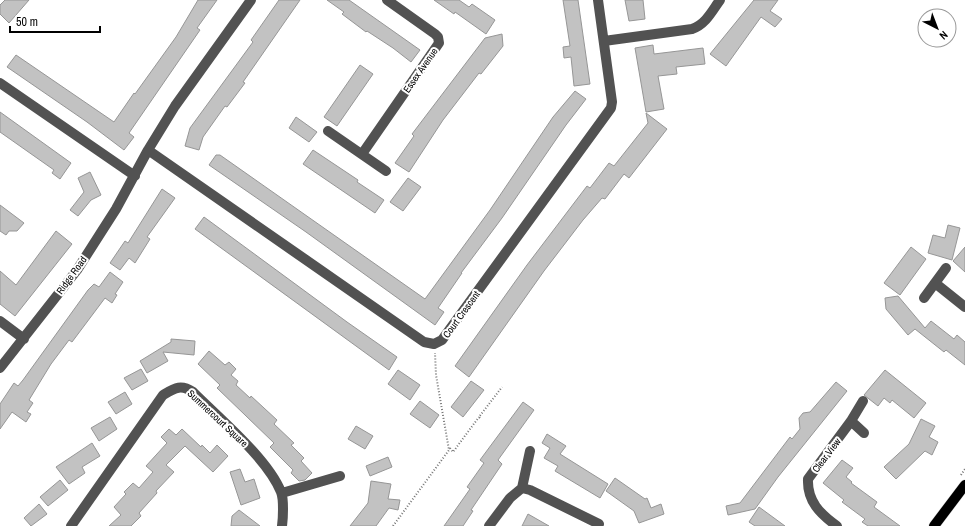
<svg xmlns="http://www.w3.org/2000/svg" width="965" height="526" viewBox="0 0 965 526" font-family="'Archivo Narrow',sans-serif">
<rect width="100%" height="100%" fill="#fff"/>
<!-- building -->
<path fill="#c2c2c2" stroke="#969696" d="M 5,0 L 29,0 L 9,23 L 0,14 L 0,5 Z
M 198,0 L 217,0 L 197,28 L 200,30 L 129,133 L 134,137 L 124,150 L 87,122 L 7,67 L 16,55 L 114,122 L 134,93 L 135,94 L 176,37 Z
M 279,0 L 300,0 L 243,82 L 245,83 L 227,107 L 225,106 L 203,137 L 199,150 L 185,146 L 190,128 L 253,42 L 251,40 Z
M 327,0 L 349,0 L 420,50 L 411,62 L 393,48 L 367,31 L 366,32 L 342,14 L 344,12 Z
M 434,0 L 459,0 L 469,7 L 472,4 L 495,20 L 486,34 L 455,12 L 454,14 Z
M 563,0 L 578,0 L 590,84 L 574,86 L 571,57 L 564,58 L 563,47 L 570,46 Z
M 625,0 L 643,0 L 645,19 L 629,21 Z
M 754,0 L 778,0 L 770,11 L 782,19 L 775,27 L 761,17 L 726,66 L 710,54 Z
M 502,34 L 503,46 L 481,74 L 479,73 L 443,120 L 409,172 L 395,163 L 414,136 L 412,134 L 485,38 Z
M 653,45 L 654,54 L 703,48 L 705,64 L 676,67 L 677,74 L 658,76 L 664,109 L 646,112 L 635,48 Z
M 360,65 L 373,74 L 337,126 L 324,117 Z
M 575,91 L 586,99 L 566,125 L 502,218 L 461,273 L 462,273 L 438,308 L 444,312 L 435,325 L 306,232 L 209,165 L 216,155 L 220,155 L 425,299 L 490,210 L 553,117 Z
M 0,112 L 71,163 L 60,179 L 52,173 L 54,170 L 0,132 Z
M 646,113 L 667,129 L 629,178 L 624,174 L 605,199 L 602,198 L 583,220 L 544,271 L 469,377 L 455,366 L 527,265 L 587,186 L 590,188 L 609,163 L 614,166 L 648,123 Z
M 296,117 L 317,132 L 309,142 L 289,128 Z
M 313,150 L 358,180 L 357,182 L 384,200 L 375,213 L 303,164 Z
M 90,172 L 101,195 L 91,200 L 78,216 L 70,210 L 84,192 L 78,178 Z
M 408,178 L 421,187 L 403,211 L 390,202 Z
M 162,189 L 175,198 L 147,237 L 150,239 L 135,263 L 129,258 L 120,270 L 110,263 L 125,241 L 128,243 Z
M 0,205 L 24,223 L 17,231 L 9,231 L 6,235 L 0,231 Z
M 204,217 L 347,322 L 397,357 L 389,370 L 195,229 Z
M 948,225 L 960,228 L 952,260 L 928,253 L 933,235 L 945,238 Z
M 56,231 L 72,244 L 15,316 L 0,304 L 0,271 L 16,285 Z
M 911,247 L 926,259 L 900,295 L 884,283 Z
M 965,247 L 965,272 L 953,261 Z
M 110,272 L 123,282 L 115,294 L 117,295 L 112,303 L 105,298 L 72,342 L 69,340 L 51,364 L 29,400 L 33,403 L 27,412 L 31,414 L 26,422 L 12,412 L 0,429 L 0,404 L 14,383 L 18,386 L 23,380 L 88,290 L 94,284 L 99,287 Z
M 898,296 L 925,328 L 931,321 L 954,339 L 957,335 L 965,342 L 965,365 L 946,350 L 944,352 L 915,329 L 908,335 L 886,309 L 885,298 Z
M 171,339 L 195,341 L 194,355 L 163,352 L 168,361 L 147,373 L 140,361 L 171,342 Z
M 209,351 L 225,365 L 229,362 L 236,369 L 231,375 L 238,381 L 236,385 L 250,398 L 251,396 L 277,420 L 274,424 L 294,443 L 291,445 L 304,458 L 301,461 L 312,473 L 305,480 L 299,481 L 291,473 L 293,470 L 270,447 L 274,443 L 217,388 L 220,385 L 198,364 Z
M 141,369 L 148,381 L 132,390 L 124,378 Z
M 398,370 L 420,385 L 410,400 L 388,384 Z
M 885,370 L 926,403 L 914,418 L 892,400 L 890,403 L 884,398 L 878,406 L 864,395 Z
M 471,381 L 484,390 L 463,417 L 451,407 Z
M 836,382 L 847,391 L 778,477 L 755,509 L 728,515 L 726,506 L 740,503 L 790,437 L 792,439 L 800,429 L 799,418 L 803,413 L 810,412 Z
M 125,392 L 132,404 L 116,414 L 108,402 Z
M 420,401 L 439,415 L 430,428 L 410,414 Z
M 523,402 L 534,410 L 498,460 L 502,464 L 471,510 L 473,511 L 463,526 L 444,526 L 470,489 L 467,487 L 484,463 L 480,460 Z
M 110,417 L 117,429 L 99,441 L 91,428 Z
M 921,419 L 935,426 L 929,437 L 938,442 L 932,455 L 925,451 L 896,479 L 884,467 L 909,444 Z
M 356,426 L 373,436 L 365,449 L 348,439 Z
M 169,429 L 176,435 L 182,429 L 201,447 L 202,445 L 210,453 L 217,445 L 228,456 L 213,472 L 185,446 L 166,465 L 174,472 L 156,491 L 157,493 L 139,513 L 141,516 L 131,526 L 109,526 L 121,515 L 114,507 L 126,494 L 124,492 L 133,483 L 139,488 L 153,472 L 146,466 L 167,443 L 161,437 Z
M 547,434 L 566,446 L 560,454 L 608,484 L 600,498 L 555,471 L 558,466 L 544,458 L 550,448 L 542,443 Z
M 92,443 L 100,456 L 82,467 L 85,473 L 69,484 L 56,467 Z
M 388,457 L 392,467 L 370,476 L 366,466 Z
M 842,460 L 853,468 L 846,477 L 852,482 L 851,483 L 877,502 L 874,507 L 900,526 L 868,526 L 862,522 L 865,519 L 842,502 L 844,500 L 823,483 Z
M 240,469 L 245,482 L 254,479 L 260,498 L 241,505 L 230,472 Z
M 615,478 L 645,499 L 647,498 L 651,508 L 661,504 L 664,514 L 639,523 L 634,511 L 606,491 Z
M 60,480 L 68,490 L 48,506 L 40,497 Z
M 371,481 L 391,484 L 388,499 L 400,500 L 398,510 L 389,508 L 376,526 L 350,526 L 368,503 Z
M 39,504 L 47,514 L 31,526 L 24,518 Z
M 759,507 L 785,526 L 755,526 L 749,522 Z
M 239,510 L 260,526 L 231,526 L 232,516 Z
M 528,514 L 549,526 L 522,526 Z"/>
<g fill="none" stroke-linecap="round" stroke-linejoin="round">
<defs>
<path id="major" d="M 934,526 L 965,485"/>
</defs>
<!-- major casing -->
<use href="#major" stroke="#dbdbdb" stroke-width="11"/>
<!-- path -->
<path stroke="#747474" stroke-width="2" stroke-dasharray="1 2" stroke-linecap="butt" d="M 480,418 L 479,417 L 502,387
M 450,448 L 453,452 L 479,417
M 961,475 L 965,469
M 393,526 L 449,450 L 436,375 L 435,353"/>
<!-- minor -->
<path stroke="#525252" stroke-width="10" d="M 604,41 L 692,29 C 706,24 712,11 720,0
M 0,83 L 135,176
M 328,131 L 386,171
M 148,150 L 424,342 L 434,344 L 442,340 L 611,108 L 612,102 L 598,0
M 362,154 L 439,43 L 438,37 L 435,34 L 387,0
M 935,283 L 965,307
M 924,298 L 946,268
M 0,321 L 24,339
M 0,368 L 77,270 L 116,209 L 148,150 L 175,106 L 251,0
M 851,421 L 864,433
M 522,488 L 530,490 L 599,524
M 282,493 L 340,476
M 71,526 L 163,395 C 175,388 181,384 193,392 C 219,418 268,459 281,492 C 284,499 283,519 282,526
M 489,526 L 510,498 L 522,488 L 530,451
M 837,526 C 820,514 807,501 808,479 L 851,421 L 863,401"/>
<!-- major -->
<use href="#major" stroke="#000" stroke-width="10"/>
</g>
<g text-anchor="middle" stroke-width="4" stroke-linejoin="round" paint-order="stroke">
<!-- street labels -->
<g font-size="10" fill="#000" stroke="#fff">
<text transform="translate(420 70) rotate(-55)" y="4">Essex Avenue</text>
<text transform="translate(71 275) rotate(-54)" y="4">Ridge Road</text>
<text transform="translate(461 314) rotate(-54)" y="4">Court Crescent</text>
<text transform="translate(218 418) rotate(43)" y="4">Summercourt Square</text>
<text transform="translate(826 455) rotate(-53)" y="4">Clear View</text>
</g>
</g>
<!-- north arrow -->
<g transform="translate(937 28) rotate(138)"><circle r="19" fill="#ffffff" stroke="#999999"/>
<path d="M0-3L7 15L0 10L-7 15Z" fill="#000000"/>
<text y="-6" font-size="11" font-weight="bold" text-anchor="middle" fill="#000000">N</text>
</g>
<!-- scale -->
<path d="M10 26v6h90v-6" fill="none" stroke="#000000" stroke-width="2"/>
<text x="16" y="26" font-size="12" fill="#000000" stroke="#ffffff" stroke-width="3" paint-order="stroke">50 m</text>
</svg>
